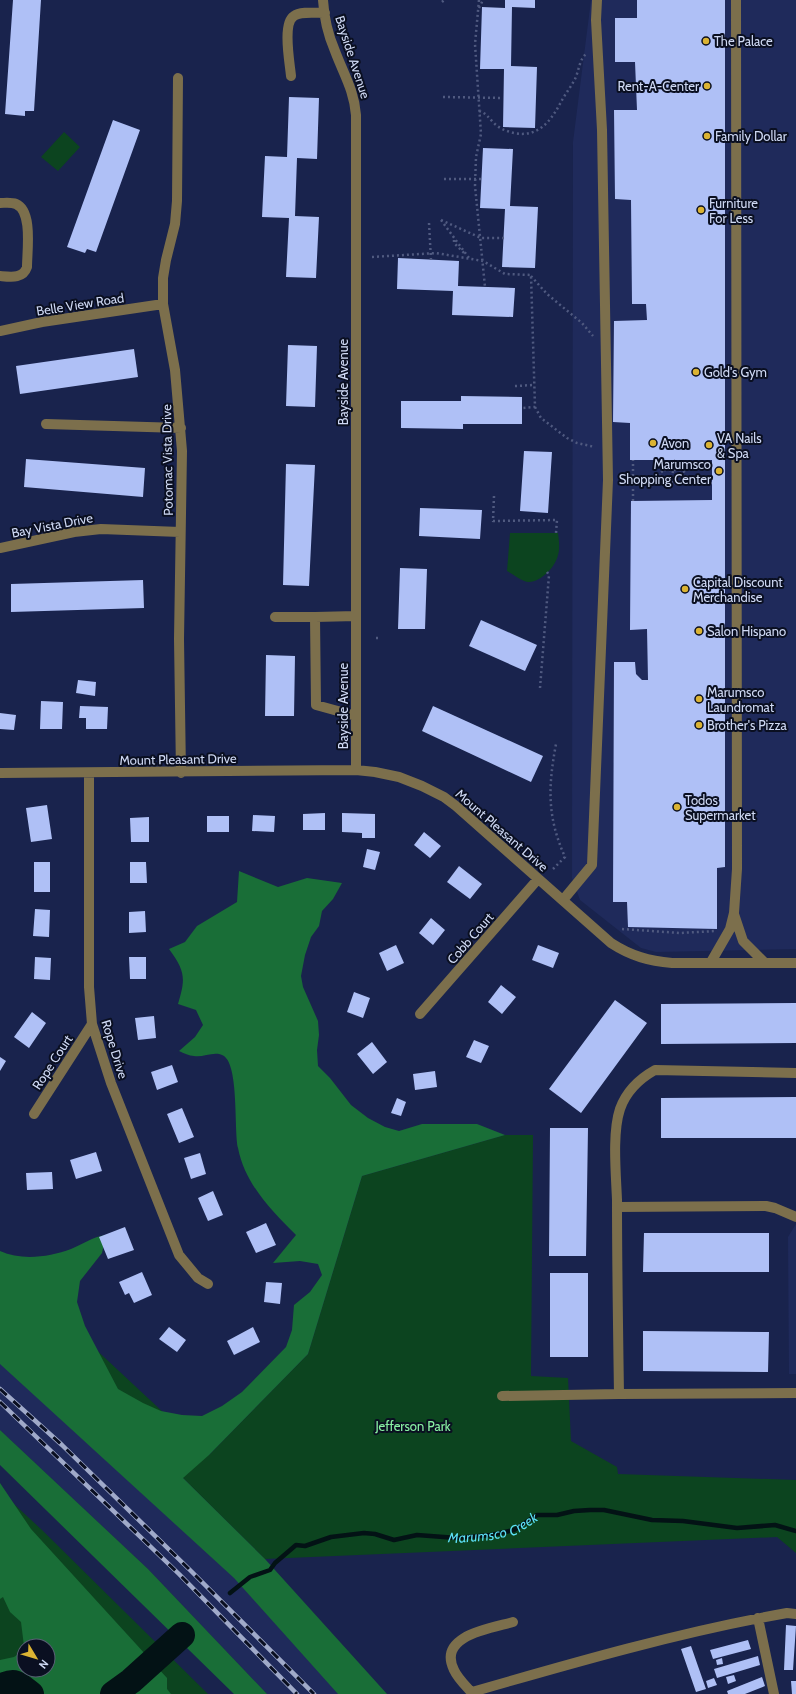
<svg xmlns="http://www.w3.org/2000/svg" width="796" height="1694" viewBox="0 0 796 1694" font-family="Cabin,sans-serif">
<rect width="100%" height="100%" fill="#19234d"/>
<!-- built -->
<path fill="#1f2a5b" d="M 591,0 L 796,0 L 796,949 L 656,952 L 641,948 L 580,900 L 572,878 L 573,142 Z
M 796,1224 L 796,1374 L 789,1374 L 788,1237 Z
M 0,1343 L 160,1497 L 341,1694 L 267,1694 L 148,1569 L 0,1430 Z"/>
<!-- green -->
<path fill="#0c441f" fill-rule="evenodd" d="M 64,132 L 80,147 L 58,171 L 41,157 Z
M 510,533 L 558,533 C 559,540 560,549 558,555 C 556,566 541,582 529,582 C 522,582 513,574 507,571 Z
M 505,1135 L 533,1135 L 531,1376 L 568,1378 L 571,1441 L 617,1467 L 618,1474 L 796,1480 L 796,1553 L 777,1537 L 265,1559 L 183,1478 L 0,1260 L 209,1455 L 308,1354 L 362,1176 Z
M 0,1491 L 42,1530 L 208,1694 L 0,1694 ZM 24,1646 L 48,1646 L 48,1670 L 24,1670 Z"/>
<!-- forest -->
<path fill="#196e37" d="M 239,871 L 278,887 L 307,878 L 342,883 L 333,899 L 322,911 L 319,926 L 311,937 L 305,955 L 301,976 L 303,987 L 318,1021 L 319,1035 L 317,1050 L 318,1066 L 330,1078 L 351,1105 L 368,1118 L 385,1127 L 399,1131 L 422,1124 L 477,1124 L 505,1135 L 362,1176 L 308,1354 L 209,1455 L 183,1478 L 265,1559 L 387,1694 L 338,1694 L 234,1578 L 0,1364 L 0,1251 C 22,1261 49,1257 71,1249 C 83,1244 92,1237 106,1235 L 102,1253 L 80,1281 L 77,1302 L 85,1326 L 118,1389 L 143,1403 L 161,1411 L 182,1415 L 202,1416 L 222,1406 L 242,1392 L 286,1347 L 292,1330 L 294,1305 L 310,1292 L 322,1275 L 318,1264 L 300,1261 L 273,1263 L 296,1235 C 271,1210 245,1184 238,1148 C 234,1129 239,1067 224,1056 C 215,1050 203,1058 194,1056 C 189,1056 184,1053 179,1051 L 195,1037 L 203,1025 L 196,1010 L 178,1004 C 186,978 185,971 169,949 L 185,942 L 197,926 L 237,902 Z
M 0,1430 L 148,1569 L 267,1694 L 234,1694 L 0,1465 Z
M 0,1483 L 31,1529 L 167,1678 L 167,1689 L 171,1694 L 0,1694 L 0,1660 L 14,1657 L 24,1650 L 24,1670 L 48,1670 L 48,1646 L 24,1646 L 21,1622 L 10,1612 L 3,1597 L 0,1599 Z"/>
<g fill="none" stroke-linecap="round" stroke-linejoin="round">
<!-- stream -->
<path stroke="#031215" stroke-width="4.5" id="s1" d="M 230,1593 L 250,1577 L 270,1570 L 275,1563 L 296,1545 L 305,1546 L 331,1537 L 364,1533 L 375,1534 L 394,1540 L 417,1535 L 457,1538 L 491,1535 L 514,1530 L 537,1515 L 557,1515 L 574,1511 L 590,1510 L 604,1510 L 652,1520 L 683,1521 L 737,1528 L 775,1525 L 796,1531"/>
<!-- river -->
<path stroke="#031215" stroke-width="26" d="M 0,1687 C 16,1679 17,1684 31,1694
M 113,1694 L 131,1681 L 182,1635"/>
</g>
<!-- building -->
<path fill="#afc0f6" d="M 13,0 L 41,0 L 34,111 L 25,111 L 25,116 L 5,114 Z
M 505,0 L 535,0 L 535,8 L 512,7 L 511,66 L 537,67 L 535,128 L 503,127 L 504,69 L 480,69 L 482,7 L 505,8 Z
M 637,0 L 725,0 L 725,867 L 717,868 L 717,929 L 628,927 L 627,902 L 613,902 L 614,662 L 635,662 L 636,674 L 642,680 L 648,680 L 647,629 L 630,630 L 631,501 L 712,500 L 712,460 L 630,460 L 630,423 L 613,422 L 614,321 L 647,320 L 646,304 L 632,304 L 631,200 L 615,199 L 614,110 L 637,110 L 635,62 L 615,62 L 615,18 L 637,18 Z
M 289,97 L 319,98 L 317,159 L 297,158 L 295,216 L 319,217 L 316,278 L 286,277 L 289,218 L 262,217 L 265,156 L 287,157 Z
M 113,120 L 140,130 L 96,252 L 87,249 L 85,253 L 67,247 Z
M 483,148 L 513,149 L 510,206 L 538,207 L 535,268 L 502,267 L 505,209 L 480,208 Z
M 398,258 L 459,261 L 458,286 L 515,288 L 513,317 L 452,315 L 453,291 L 397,289 Z
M 288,345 L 317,346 L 315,407 L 286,406 Z
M 134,349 L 138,377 L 20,394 L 16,366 Z
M 461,396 L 522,397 L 522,424 L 463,424 L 463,429 L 401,428 L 401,401 L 461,401 Z
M 524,451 L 552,452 L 548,513 L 520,511 Z
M 26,459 L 145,468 L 143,497 L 24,487 Z
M 286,464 L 315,465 L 309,586 L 283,585 Z
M 420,508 L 482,510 L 480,539 L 419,536 Z
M 400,568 L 427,569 L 425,629 L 398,629 Z
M 143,580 L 144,608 L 11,612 L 11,584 Z
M 481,620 L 537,645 L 525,671 L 469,646 Z
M 266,655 L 295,656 L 294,716 L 265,716 Z
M 78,680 L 96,682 L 95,696 L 76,693 Z
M 41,701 L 63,702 L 62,729 L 40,729 Z
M 80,706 L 108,707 L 107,729 L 86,729 L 86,718 L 79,718 Z
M 433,706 L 543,756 L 531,782 L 422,731 Z
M 0,713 L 16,715 L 14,730 L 0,729 Z
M 47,805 L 52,839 L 31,842 L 26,808 Z
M 325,813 L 325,830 L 303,830 L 303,814 Z
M 342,813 L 375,814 L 375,838 L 362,838 L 362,833 L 342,832 Z
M 253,815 L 275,816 L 274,832 L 252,831 Z
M 207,816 L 229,816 L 229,832 L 207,832 Z
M 149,817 L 149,842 L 131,842 L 130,818 Z
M 424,832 L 441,846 L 430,858 L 414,845 Z
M 367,849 L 380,852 L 375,870 L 363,867 Z
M 34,862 L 50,862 L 50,892 L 34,892 Z
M 130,862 L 146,862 L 147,883 L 130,883 Z
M 459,866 L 482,884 L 470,899 L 447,882 Z
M 35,909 L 50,910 L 49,937 L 33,936 Z
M 145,911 L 146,932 L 129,933 L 129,912 Z
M 431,918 L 445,930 L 433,945 L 419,933 Z
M 396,945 L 404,963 L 387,971 L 379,953 Z
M 538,945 L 559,953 L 553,968 L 532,960 Z
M 35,957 L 51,958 L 50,980 L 34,979 Z
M 129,957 L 146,957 L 146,979 L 130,979 Z
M 501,985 L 516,997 L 502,1014 L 488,1002 Z
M 354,992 L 370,998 L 363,1018 L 347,1012 Z
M 615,1000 L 647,1023 L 581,1113 L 549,1089 Z
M 796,1003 L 796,1043 L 661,1044 L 661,1004 Z
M 32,1012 L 46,1023 L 29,1048 L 14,1037 Z
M 154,1016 L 156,1038 L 138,1040 L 135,1018 Z
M 474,1040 L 489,1046 L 481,1063 L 466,1057 Z
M 372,1042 L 387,1062 L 373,1074 L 357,1054 Z
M 0,1057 L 6,1061 L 0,1071 Z
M 172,1065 L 178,1082 L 157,1090 L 151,1072 Z
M 435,1071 L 437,1087 L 415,1090 L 413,1074 Z
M 796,1097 L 796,1138 L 661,1138 L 661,1098 Z
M 397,1098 L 406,1102 L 401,1116 L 391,1113 Z
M 182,1108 L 194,1137 L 179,1143 L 167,1114 Z
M 550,1128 L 588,1128 L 586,1256 L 549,1256 Z
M 96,1152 L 102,1171 L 76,1179 L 70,1160 Z
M 200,1153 L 206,1174 L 191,1179 L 184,1158 Z
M 52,1172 L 53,1189 L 27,1190 L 26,1173 Z
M 213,1191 L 223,1215 L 208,1221 L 198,1198 Z
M 266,1223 L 276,1245 L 256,1253 L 246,1232 Z
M 125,1227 L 134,1250 L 108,1259 L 99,1237 Z
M 644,1233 L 769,1233 L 769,1272 L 643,1272 Z
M 142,1272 L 152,1295 L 134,1303 L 129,1293 L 125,1295 L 119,1282 Z
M 550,1273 L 588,1273 L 588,1357 L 550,1357 Z
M 266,1282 L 282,1283 L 280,1304 L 264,1302 Z
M 169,1327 L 186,1340 L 177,1352 L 159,1339 Z
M 253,1327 L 260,1342 L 234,1355 L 227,1341 Z
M 643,1331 L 769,1332 L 768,1372 L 643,1371 Z
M 786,1625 L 796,1626 L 793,1670 L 784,1670 Z
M 748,1640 L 751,1649 L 713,1659 L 710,1650 Z
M 691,1646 L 706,1689 L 696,1692 L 681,1649 Z
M 758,1656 L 760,1665 L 717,1678 L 714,1669 Z
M 722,1658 L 723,1664 L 717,1665 L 716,1660 Z
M 734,1675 L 736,1681 L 728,1684 L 726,1677 Z
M 762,1677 L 765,1686 L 745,1694 L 728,1694 L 727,1691 Z
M 714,1678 L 717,1685 L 708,1688 L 706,1681 Z
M 791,1681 L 796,1681 L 796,1694 L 792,1694 Z"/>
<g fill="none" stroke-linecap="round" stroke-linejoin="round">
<!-- path -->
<path stroke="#505a80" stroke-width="2.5" stroke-dasharray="2 3" stroke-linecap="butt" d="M 479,0 L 475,44 L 481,134 L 476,157 L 475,186 L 485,287
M 442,2 L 444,0
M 479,8 L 483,0
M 443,97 L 503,98
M 479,111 C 486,113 488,117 493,122 C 498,128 506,131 514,133 C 538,138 551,121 561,102 C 565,94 571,87 575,79 C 579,71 579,60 586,54
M 444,179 L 481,179
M 441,220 L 481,238 L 504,238
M 441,220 L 469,258
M 429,223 L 431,260
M 454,240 L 454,243 L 466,255
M 372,257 L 436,253 L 483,261 L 505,274 L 531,275 L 535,407 L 522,408
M 531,276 L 547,294 L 582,323 L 593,336
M 515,386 L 534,385
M 535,407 L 541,418 L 567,438 L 577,443 L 595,447
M 664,470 L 683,470 L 686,475 L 686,479 L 681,483 L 664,483 L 660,478 L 660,473 Z
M 686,477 C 698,477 702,483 712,483
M 619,481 L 643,482 L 660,478
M 672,483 L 673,470
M 494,496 L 493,521 L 557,520 L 556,533
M 633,501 L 633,460
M 376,638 L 379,638
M 540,688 L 549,575 L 547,572
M 553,869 L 565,857 C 547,817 548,787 556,744
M 622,929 L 680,933 L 716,931"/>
<!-- minor -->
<path stroke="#7c6f4c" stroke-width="10" d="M 323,0 C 324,17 328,35 335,51 C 344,75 354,90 356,115 L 356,770
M 291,76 C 290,64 282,23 294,16 C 300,11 316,13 325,13
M 178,78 L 177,201 L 175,224 L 166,260 L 163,278 L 163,304 L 175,370 L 182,451 L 179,639 L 181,773
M 0,203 C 5,203 11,202 16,204 C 33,211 27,251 27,267 C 23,279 11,277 0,276
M 0,331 L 42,322 L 163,304
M 46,424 L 181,428
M 0,548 L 74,532 L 101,529 L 180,532
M 356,616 L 315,617 L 316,705 L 356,716
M 275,617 L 315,617
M 0,773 L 356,770 L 375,772 L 399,777 L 422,786 L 444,797 L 456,806 L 611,943 C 631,956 649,961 672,963 L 796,963
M 89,773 L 89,987 L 92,1024 L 111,1083 L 179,1255 L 198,1278 L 208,1284
M 563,900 L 592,865 L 608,480 L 602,130 L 596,20 L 597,0
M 734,914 L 743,941 L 765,963
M 711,962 L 730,929 L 734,913 L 737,869 L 736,0
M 420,1014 L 538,879
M 796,1073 L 655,1070 C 639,1079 626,1092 620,1109 C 612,1133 616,1174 617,1200 C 617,1265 618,1329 619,1394 L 796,1393
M 34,1114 L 92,1024
M 617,1207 L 766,1206 L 775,1208 L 796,1217
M 502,1396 L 619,1394
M 758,1618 L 774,1694
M 472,1692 C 576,1662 680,1632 787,1613 L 796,1614
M 473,1694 C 467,1687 458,1679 454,1670 C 437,1635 492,1628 513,1622"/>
<defs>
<path id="rail" d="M 0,1389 L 62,1445 L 191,1571 L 314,1694
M 0,1402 L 179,1574 L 297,1694"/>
</defs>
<!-- rail casing -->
<use href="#rail" stroke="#a0aac9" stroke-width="4.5"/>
<!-- rail -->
<use href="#rail" stroke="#0a0f21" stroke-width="3" stroke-dasharray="9" stroke-linecap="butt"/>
</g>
<!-- markers -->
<g fill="#dbb333" stroke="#0a0f21" stroke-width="1.5">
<circle cx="706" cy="41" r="4"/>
<circle cx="707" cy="86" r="4"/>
<circle cx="707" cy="136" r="4"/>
<circle cx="701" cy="210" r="4"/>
<circle cx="696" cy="372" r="4"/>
<circle cx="653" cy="443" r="4"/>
<circle cx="709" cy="445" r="4"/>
<circle cx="719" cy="471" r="4"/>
<circle cx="685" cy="589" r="4"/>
<circle cx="699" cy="631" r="4"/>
<circle cx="699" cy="699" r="4"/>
<circle cx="699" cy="725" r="4"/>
<circle cx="677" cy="807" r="4"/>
</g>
<g text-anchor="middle" stroke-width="4" stroke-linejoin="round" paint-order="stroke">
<!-- poi labels -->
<g font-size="13" fill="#cfd9f4" stroke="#0a0f21" text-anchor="start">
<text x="714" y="46">The Palace</text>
<text x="699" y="91" text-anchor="end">Rent-A-Center</text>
<text x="715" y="141">Family Dollar</text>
<text x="709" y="208">Furniture<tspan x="709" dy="15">For Less</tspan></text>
<text x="704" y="377">Gold's Gym</text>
<text x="717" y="443">VA Nails<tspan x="717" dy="15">&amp; Spa</tspan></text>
<text x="661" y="448">Avon</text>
<text x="711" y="469" text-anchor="end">Marumsco<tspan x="711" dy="15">Shopping Center</tspan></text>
<text x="693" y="587">Capital Discount<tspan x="693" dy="15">Merchandise</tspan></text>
<text x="707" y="636">Salon Hispano</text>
<text x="707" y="697">Marumsco<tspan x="707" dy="15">Laundromat</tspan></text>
<text x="707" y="730">Brother's Pizza</text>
<text x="685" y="805">Todos<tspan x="685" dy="15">Supermarket</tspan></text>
</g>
<!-- street labels -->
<g font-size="13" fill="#cfd9f4" stroke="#0a0f21">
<text transform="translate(353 57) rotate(72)" y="5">Bayside Avenue</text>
<text transform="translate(80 304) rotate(-9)" y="5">Belle View Road</text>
<text transform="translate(343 382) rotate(-90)" y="5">Bayside Avenue</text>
<text transform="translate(167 460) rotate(-91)" y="5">Potomac Vista Drive</text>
<text transform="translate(52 525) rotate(-11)" y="5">Bay Vista Drive</text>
<text transform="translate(343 706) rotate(-90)" y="5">Bayside Avenue</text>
<text transform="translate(178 759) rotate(-1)" y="5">Mount Pleasant Drive</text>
<text transform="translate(502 830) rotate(41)" y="5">Mount Pleasant Drive</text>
<text transform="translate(470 938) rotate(-49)" y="5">Cobb Court</text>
<text transform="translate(115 1049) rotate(73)" y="5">Rope Drive</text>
<text transform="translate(52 1062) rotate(-57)" y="5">Rope Court</text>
</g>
<!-- park labels -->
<g font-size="13" fill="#89f2a3" stroke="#0a0f21">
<text x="413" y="1431">Jefferson Park</text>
</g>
<!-- water labels -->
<g font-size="14" font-style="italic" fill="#5ce0f6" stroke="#0a0f21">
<text dy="5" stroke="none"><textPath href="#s1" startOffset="285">Marumsco Creek</textPath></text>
</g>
</g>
<!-- north arrow -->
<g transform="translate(36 1658) rotate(128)"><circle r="19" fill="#0a0f21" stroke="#596075"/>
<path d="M0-3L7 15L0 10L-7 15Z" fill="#dbb333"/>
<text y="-6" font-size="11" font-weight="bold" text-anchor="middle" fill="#cfd9f4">N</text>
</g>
</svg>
